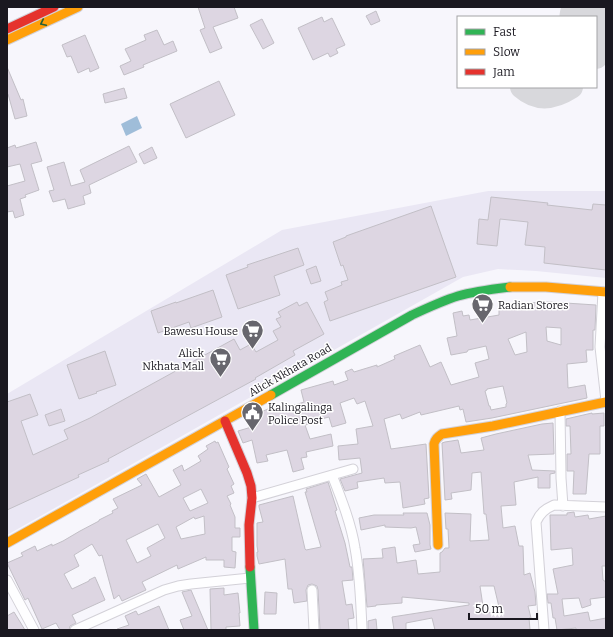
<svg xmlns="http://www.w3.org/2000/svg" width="613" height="637" viewBox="0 0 613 637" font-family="Bitter,serif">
<rect width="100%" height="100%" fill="#f7f6fc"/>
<!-- built -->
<path fill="#eae7f4" d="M 488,191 L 606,191 L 606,278 L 536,271 L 498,269 L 463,277 L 7,535 L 7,394 L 282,230 Z"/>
<!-- water -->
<path fill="#9fbdd9" d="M 137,116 L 142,128 L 126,136 L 121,124 Z"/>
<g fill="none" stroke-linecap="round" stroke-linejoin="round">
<!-- taxiway -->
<path stroke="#d8d8dc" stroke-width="24" d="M 596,57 L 606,40
M 522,87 C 538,101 554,98 571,87"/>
<!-- runway -->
<path stroke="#d8d8dc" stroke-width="61" d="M 590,17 L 606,7"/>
</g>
<!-- building -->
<path fill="#ddd6e2" stroke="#c2bfc6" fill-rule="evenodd" d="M 198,7 L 234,7 L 238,18 L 213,27 L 222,48 L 210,53 L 200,30 L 205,28 Z
M 376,11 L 380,21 L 371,25 L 366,16 Z
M 322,17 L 324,22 L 332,18 L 345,45 L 336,49 L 338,53 L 330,57 L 328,53 L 313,60 L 298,28 Z
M 262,19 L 274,43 L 263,49 L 250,25 Z
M 157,30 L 164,45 L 173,41 L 177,51 L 143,65 L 144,67 L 124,75 L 120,66 L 131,61 L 125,49 L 146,40 L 144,35 Z
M 85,35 L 99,68 L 90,72 L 89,68 L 78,73 L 71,56 L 67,57 L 62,45 Z
M 7,67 L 21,100 L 23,99 L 27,116 L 15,119 L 8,94 L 7,94 Z
M 219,81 L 235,115 L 186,138 L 170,104 Z
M 124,88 L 127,98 L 105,103 L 103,94 Z
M 36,142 L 42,161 L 31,164 L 39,190 L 25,195 L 26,197 L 20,199 L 24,215 L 15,218 L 13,211 L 7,212 L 7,186 L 25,181 L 20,164 L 7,167 L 7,148 L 15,145 L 16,148 Z
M 129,146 L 137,162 L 89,185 L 91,193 L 83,196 L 85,204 L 68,209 L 65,199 L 53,202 L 49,191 L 54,190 L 47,167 L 64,162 L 71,186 L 85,182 L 80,170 Z
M 152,147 L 157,158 L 144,164 L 139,154 Z
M 491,197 L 548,203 L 547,205 L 592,210 L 593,204 L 606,205 L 606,270 L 544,263 L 545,247 L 525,245 L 528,222 L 500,219 L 497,246 L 477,244 L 479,219 L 488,220 Z
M 431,206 L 456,277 L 330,321 L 324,302 L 328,300 L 325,292 L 342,285 L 341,282 L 348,280 L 343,265 L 341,266 L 333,242 L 346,237 L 346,236 Z
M 298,248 L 304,265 L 274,276 L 280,295 L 238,309 L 226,275 L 248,267 L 247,265 Z
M 316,266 L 321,281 L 311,284 L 306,270 Z
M 213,290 L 222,317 L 191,328 L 189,322 L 158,333 L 151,311 L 176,302 L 176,303 Z
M 297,302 L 299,306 L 307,302 L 324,334 L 293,351 L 295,355 L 255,378 L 256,379 L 108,459 L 109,461 L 78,475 L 79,477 L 7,510 L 7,402 L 30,394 L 38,415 L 21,421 L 33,455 L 68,439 L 64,430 L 90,418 L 234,339 L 240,350 L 251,344 L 256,352 L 278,340 L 273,331 L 281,327 L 276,319 L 281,317 L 278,312 Z
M 550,302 L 596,305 L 595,330 L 593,330 L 593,350 L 586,350 L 587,362 L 567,364 L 568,388 L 585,385 L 587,398 L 492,418 L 466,422 L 463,409 L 460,410 L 459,406 L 421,415 L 420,412 L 402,419 L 400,414 L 384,419 L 391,449 L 426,444 L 429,498 L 424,499 L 425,504 L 403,508 L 400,482 L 385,483 L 384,478 L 357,482 L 358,488 L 345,491 L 340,479 L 362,473 L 360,458 L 339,460 L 338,446 L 358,444 L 356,429 L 373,426 L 365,401 L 357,404 L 354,398 L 340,403 L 346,423 L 332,427 L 329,417 L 309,422 L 310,424 L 305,425 L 310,439 L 331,434 L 333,446 L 306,452 L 307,457 L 301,458 L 304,469 L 293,472 L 287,450 L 266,455 L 268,461 L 257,463 L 252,440 L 243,443 L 238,431 L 255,426 L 252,416 L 263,412 L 263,411 L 271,408 L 273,412 L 304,402 L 301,390 L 333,381 L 334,385 L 348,380 L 345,372 L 352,369 L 354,372 L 377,365 L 377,367 L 395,359 L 394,356 L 420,345 L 430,367 L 441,362 L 451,385 L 479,377 L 475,363 L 489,359 L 486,346 L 468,350 L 467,352 L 451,355 L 447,338 L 457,336 L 453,313 L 462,311 L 463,316 L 469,315 L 470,320 L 499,315 L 499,307 L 525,306 L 525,303 ZM 546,327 L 561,328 L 561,345 L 547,341 ZM 526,332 L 527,352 L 515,355 L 508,339 ZM 503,386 L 507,403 L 506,404 L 506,407 L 491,410 L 490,406 L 489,406 L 485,391 L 487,390 L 487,389 Z
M 105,351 L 116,385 L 96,392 L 97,393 L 79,399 L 67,365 Z
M 61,409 L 65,421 L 49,426 L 45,415 Z
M 592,413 L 592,414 L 604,413 L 604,426 L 600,426 L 600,454 L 589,454 L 586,494 L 573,494 L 574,471 L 567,471 L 567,454 L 571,454 L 570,426 L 566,426 L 566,419 Z
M 553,423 L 554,454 L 528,455 L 532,470 L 555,471 L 555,473 L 550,474 L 550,488 L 538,488 L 538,477 L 514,482 L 516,505 L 501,506 L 503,528 L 515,526 L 519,546 L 523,546 L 524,575 L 530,573 L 535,592 L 536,605 L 528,606 L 531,618 L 529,618 L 530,630 L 435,630 L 432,618 L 406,623 L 406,630 L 394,630 L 392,617 L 469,605 L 469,603 L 402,597 L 402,603 L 376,605 L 376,606 L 367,607 L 363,559 L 383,558 L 382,549 L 395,547 L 397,563 L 416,560 L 418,574 L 440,572 L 440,553 L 442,552 L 445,548 L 449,548 L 448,529 L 446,529 L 445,513 L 471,514 L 470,541 L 489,540 L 486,514 L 484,514 L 481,472 L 472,473 L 471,490 L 451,493 L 452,499 L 445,500 L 442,443 L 445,442 L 458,440 L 461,453 L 484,450 L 481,438 L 496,434 L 542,424 ZM 480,586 L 494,586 L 499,607 L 497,607 L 498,612 L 484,613 Z
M 215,441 L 216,443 L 218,442 L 229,467 L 227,469 L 234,484 L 231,486 L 234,493 L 227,496 L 231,504 L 230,505 L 235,517 L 235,528 L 240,528 L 240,537 L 232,537 L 232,551 L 236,552 L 235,568 L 224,567 L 224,560 L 206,560 L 206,557 L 178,569 L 177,565 L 142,582 L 146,590 L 122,601 L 119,595 L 114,599 L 102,555 L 99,556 L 92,544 L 74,555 L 79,566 L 64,574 L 72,589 L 89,581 L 89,580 L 95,577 L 105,600 L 72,615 L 76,623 L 70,626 L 69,630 L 60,630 L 56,623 L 42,629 L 28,598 L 25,600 L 7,563 L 23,556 L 21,553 L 35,546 L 37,551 L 52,544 L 52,546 L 63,541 L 80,531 L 99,521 L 99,520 L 113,513 L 112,511 L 118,508 L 113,499 L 142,485 L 137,479 L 146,474 L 159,497 L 181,485 L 173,470 L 182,465 L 184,471 L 201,461 L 198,456 L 208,449 L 206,446 ZM 201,489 L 208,503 L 190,511 L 183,498 ZM 204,516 L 205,534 L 181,539 L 176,527 L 194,517 L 195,519 ZM 158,524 L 165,538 L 147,548 L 151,556 L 137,563 L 126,540 Z
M 328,482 L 337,510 L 335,511 L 345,543 L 350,567 L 352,567 L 353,580 L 342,581 L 346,605 L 352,604 L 354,618 L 348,619 L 349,630 L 320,630 L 318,590 L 317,586 L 312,584 L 308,585 L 306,590 L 307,601 L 294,603 L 292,589 L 288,589 L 285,559 L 259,564 L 257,556 L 257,552 L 258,552 L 257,546 L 257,523 L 263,522 L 259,507 L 259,505 L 293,496 L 305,549 L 306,550 L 321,547 L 305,492 L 307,492 L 306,489 Z
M 574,512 L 575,517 L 588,515 L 589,519 L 606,516 L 606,566 L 602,566 L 603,580 L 606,582 L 606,597 L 590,599 L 591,605 L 582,608 L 579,598 L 562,599 L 564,616 L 588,612 L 590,621 L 606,618 L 606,630 L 576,630 L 576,628 L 557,630 L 555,618 L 553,618 L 551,603 L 548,603 L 547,594 L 558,594 L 553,569 L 573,565 L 572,548 L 551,550 L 550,515 L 567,515 L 567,513 Z
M 403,513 L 427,513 L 430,525 L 430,545 L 431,549 L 415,552 L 413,545 L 420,544 L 416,527 L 411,528 L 385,527 L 385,525 L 361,530 L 359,518 L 374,515 L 404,515 Z
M 224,588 L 224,595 L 238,593 L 240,613 L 239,613 L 240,626 L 226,627 L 226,630 L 211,630 L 210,589 Z
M 191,590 L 208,630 L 184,630 L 180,620 L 192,616 L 182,592 Z
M 265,592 L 277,593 L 276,614 L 264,614 Z
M 159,606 L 169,630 L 117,630 L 117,629 L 129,625 L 125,616 L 136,611 L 138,615 Z
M 14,612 L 25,630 L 7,630 L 7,616 Z
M 376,619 L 377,630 L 368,630 L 368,621 Z"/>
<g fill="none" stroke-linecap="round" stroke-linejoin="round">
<defs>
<path id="street" d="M 603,292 L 600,347 L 606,401
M 560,411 L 561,478 L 563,506
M 332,475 C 341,498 351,523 355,548 C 360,575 361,603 362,630
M 252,498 L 353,469
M 7,580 L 34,630
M 312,590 L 314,630
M 75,630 L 164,590 L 178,586 L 191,584 L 250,578
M 544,630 L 536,522 C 540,513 545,509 554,505 L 606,507"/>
<path id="fast" d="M 271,395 L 412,315 C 427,308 442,301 458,296 C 475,291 493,289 510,287
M 250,567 L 254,630"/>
<path id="slow" d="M 7,40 L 78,7
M 510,287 L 546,287 L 606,292
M 7,543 L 271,395
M 438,545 L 434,444 C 435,439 438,437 442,434 L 493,426 L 606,402"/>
<path id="jam" d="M 7,29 L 54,7
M 225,421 L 247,473 L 251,486 L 252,498 L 249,525 L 250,567"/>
</defs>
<!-- street casing -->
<use href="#street" stroke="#d3d1d8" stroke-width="11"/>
<!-- fast casing -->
<use href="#fast" stroke="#d3d1d8" stroke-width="11"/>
<!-- slow casing -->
<use href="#slow" stroke="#d3d1d8" stroke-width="11"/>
<!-- jam casing -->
<use href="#jam" stroke="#d3d1d8" stroke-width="11"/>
<!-- street -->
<use href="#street" stroke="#fefeff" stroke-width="9"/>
<!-- fast -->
<use href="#fast" stroke="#30b455" stroke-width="9"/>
<!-- slow -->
<use href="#slow" stroke="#ff9f0a" stroke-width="9"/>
<!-- jam -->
<use href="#jam" stroke="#e5322d" stroke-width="9"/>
</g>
<!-- one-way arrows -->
<defs><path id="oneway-chevron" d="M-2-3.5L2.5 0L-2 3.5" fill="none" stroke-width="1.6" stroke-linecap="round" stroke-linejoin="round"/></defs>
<use stroke="#245e38" href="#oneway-chevron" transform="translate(43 23) rotate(155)"/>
<!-- icons -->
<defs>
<symbol id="supermarket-pin" viewBox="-11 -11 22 30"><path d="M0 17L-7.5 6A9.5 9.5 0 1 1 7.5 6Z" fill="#67666d" stroke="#fff"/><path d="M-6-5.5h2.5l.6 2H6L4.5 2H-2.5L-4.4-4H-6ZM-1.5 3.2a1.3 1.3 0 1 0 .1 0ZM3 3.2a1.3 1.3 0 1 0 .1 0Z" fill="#fff"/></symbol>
<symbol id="civic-pin" viewBox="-11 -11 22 30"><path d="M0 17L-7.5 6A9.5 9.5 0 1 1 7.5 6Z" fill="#67666d" stroke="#fff"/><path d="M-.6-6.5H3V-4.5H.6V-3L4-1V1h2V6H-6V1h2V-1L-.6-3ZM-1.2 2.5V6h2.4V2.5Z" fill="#fff"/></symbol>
</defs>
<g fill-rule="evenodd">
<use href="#supermarket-pin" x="470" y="292" width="25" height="34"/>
<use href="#supermarket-pin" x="240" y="318" width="25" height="34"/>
<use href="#supermarket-pin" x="208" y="346" width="25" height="34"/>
<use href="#civic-pin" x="240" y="400" width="25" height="34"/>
</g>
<g text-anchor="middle" stroke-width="3" stroke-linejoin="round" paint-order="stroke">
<!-- poi labels -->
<g font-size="11" fill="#1a1820" stroke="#fff" text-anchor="start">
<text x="498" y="309">Radian Stores</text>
<text x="238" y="335" text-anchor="end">Bawesu House</text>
<text x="204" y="357" text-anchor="end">Alick<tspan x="204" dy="13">Nkhata Mall</tspan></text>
<text x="268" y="411">Kalingalinga<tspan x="268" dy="13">Police Post</tspan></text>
</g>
<!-- street labels -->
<g font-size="11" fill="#1a1820" stroke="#fff">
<text transform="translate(290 370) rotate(-30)" y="4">Alick Nkhata Road</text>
</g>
</g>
<!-- border -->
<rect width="613" height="637" fill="none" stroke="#1a1820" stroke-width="16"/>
<!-- legend -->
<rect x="457" y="16" width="140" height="72" fill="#ffffff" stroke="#a3a3a6"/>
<rect x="465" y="29" width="20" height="6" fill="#30b455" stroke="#a3a3a6"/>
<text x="493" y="36" font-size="12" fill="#1a1820">Fast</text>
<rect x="465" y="49" width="20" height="6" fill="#ff9f0a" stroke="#a3a3a6"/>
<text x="493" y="56" font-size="12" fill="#1a1820">Slow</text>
<rect x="465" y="69" width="20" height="6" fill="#e5322d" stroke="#a3a3a6"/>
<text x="493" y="76" font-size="12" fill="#1a1820">Jam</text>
<!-- scale -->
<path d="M469 613v6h68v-6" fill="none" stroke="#1a1820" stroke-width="2"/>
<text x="475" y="613" font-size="12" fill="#1a1820" stroke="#ffffff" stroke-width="3" paint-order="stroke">50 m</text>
</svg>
